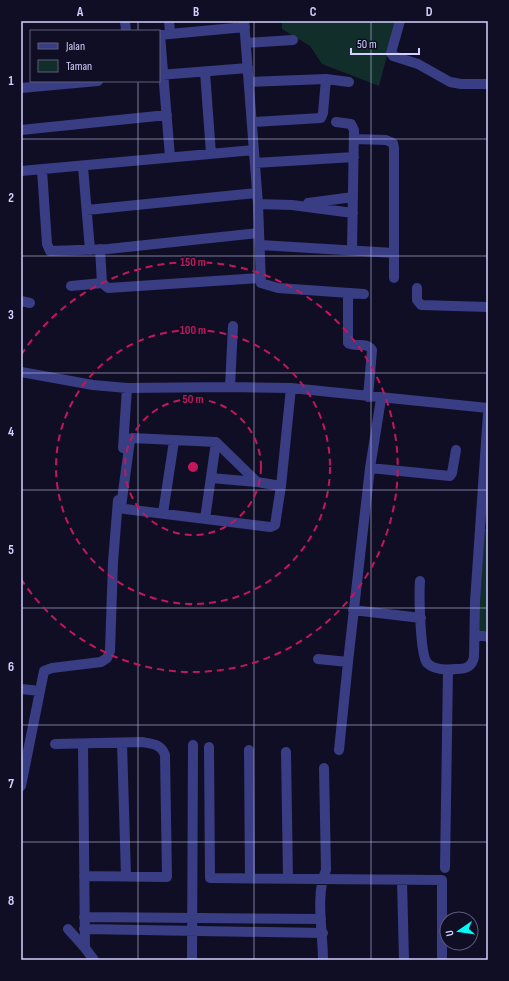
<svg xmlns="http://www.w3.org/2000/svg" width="509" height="981" viewBox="0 0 509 981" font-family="'Sofia Sans Condensed',sans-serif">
<rect width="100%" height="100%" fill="#100e24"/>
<!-- green -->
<path fill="#112e2a" d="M 282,21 L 396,21 L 379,86 L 322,64 L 310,46 L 282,29 Z
M 485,529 L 488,529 L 488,634 L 477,632 Z"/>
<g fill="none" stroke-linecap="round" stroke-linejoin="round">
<!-- street -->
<path stroke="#393d83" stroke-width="10" d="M 125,21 L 126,31
M 169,21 L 170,33
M 244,21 L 258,204 L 261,283 L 278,288 L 364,294
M 400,21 L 391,53 L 393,56 L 418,64 L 450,82 L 461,84 L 488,84
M 159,35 L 245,27
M 160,35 L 170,157
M 246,43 L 293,40
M 205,72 L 211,154
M 159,75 L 248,68
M 249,82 L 326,79 L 349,82
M 21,88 L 98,81
M 252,122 L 321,118 L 323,113 L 326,79
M 336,122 L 351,124 L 354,130 L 352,250
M 21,130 L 167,115
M 354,139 L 386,140 L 393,143 L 394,148 L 394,278
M 255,163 L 354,157
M 83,167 L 90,250
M 42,170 L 47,244 L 50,251 L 108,249 L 259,233
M 21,171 L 254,150
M 308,203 L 353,197
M 258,204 L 292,205 L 353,213
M 87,210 L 257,193
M 260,245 L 394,253
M 100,249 L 102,283 L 108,288 L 260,278
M 71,286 L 102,283
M 417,288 L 417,300 L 421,305 L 488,307
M 348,293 L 348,343 C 356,348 366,341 372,350 L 368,397
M 21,301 L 30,303
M 21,372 L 93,385 L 127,388 L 230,387 L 291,388 L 488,408
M 230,387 L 233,326
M 123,448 L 127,388
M 370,468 L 450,476 L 452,473 L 456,450
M 211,478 L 257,482
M 281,486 L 257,482 L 216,442 L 132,438 L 130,440 L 121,507 L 125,509 L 270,527 L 275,525 L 281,486 L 291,388
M 163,513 L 174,441
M 205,519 L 216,442
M 420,581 C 419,595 420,654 427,663 C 434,670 447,670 456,669 C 466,669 472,667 474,657 L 475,602 L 488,413
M 353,610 L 421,618
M 475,634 L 488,637
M 318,659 L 348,662 L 370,468 L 381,399
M 21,689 L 40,691
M 122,743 L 126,876
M 55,744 L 142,742 C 153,744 161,744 165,755 L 167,877 L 84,876
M 83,744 L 85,948 L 94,960
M 209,747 L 210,878 L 442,880 L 442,960
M 249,750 L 250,878
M 339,750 L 348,662
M 286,752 L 288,878
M 21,786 L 44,671 L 52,668 L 101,662 L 107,658 L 110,651 L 113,562 L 118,500
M 445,868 L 448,670
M 402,880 L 404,960
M 84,917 L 321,919
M 68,929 L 85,948
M 84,929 L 323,933
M 192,960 L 193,745
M 323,960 C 323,933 315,894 326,870 L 324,768"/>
</g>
<!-- grid -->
<path fill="none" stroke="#d2d1ff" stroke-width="1" stroke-opacity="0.55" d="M 138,21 L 138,31M 254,21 L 254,960M 371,21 L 371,960M 138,81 L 138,960M 21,139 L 488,139M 21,256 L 488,256M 21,373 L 488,373M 21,490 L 488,490M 21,608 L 488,608M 21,725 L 488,725M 21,842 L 488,842"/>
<!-- distance rings -->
<g fill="none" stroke="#c2185b" stroke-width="2" stroke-dasharray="7 5">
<circle cx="193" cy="467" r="68"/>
<circle cx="193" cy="467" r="137"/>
<path d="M21 355A205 205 0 1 1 21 579"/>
</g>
<circle cx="193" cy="467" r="6" fill="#c2185b" stroke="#100e24" stroke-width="2"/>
<g font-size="12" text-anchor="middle" font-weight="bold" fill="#c2185b" stroke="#100e24" stroke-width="3" stroke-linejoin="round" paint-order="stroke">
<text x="193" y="266">150 m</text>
<text x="193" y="334">100 m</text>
<text x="193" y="403">50 m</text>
</g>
<!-- border -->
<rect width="509" height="981" fill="none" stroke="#100e24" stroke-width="44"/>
<!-- legend -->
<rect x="30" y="30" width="130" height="52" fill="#100e24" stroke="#5e5c7c"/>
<rect x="38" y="43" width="20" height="6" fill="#393d83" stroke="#5e5c7c"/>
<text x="66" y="50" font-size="12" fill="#d2d1ff">Jalan</text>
<rect x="38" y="60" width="20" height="12" fill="#112e2a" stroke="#5e5c7c"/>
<text x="66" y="70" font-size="12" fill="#d2d1ff">Taman</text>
<!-- north arrow -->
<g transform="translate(459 931) rotate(257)"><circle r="19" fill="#100e24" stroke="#5e5c7c"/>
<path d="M0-3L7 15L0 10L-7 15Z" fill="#00f9fb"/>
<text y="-6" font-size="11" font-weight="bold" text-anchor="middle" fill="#d2d1ff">U</text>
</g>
<!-- scale -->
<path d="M351 48v6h68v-6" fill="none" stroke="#d2d1ff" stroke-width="2"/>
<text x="357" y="48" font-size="12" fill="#d2d1ff" stroke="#100e24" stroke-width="3" paint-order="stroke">50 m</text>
<rect x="22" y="22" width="465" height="937" fill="none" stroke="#d2d1ff" stroke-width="1.5"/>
<g font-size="13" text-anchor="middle" font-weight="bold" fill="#d2d1ff">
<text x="80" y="16">A</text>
<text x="196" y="16">B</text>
<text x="313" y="16">C</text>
<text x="429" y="16">D</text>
<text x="11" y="85">1</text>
<text x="11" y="202">2</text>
<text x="11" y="319">3</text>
<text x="11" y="436">4</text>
<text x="11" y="554">5</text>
<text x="11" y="671">6</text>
<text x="11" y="788">7</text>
<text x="11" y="905">8</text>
</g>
</svg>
